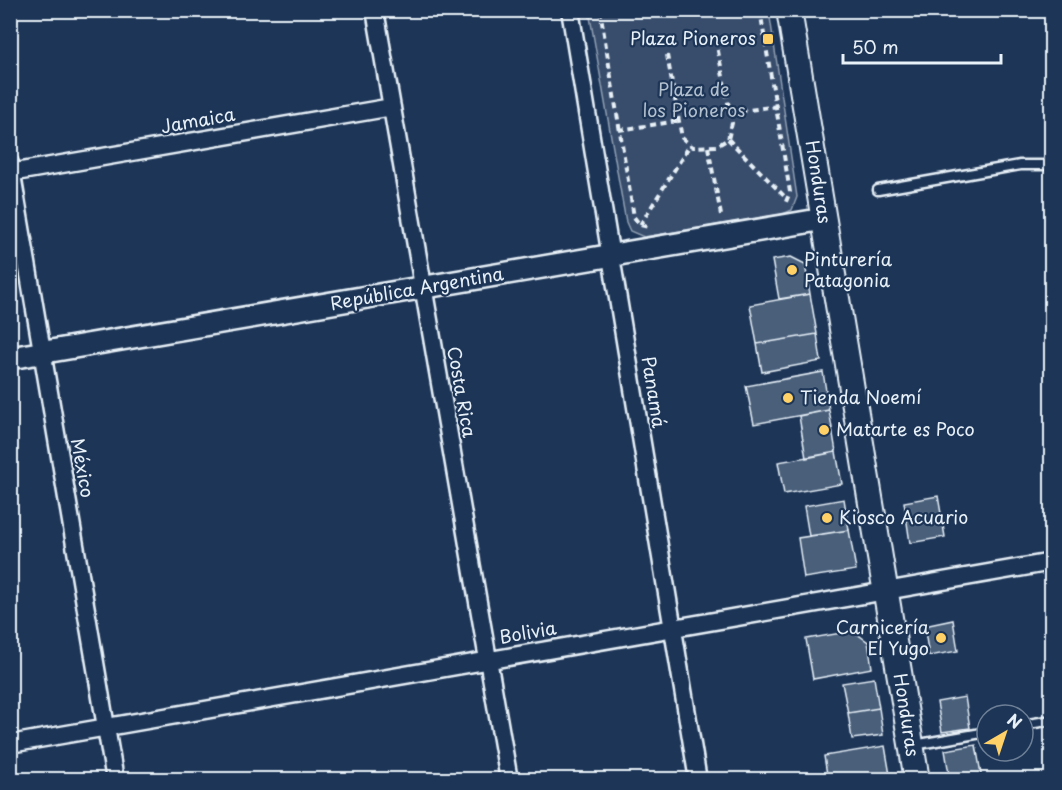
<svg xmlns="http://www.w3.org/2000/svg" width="1062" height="790" viewBox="0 0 1062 790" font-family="'Playpen Sans',sans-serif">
<rect width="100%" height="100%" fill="#1d3557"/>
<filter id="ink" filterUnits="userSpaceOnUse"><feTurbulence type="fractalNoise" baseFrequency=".0167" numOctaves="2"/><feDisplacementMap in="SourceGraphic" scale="12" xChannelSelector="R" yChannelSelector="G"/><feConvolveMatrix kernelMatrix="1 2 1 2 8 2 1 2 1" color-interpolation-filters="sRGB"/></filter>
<g filter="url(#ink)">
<!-- green -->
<path fill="#374d6c" stroke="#909fb2" stroke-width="1.5" d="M 589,11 L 769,11 L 797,197 L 792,210 L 783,214 L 644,237 L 630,231 L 626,222 Z"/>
<!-- building -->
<path fill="#495e7a" stroke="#e8f1f8" stroke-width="1.5" d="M 791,257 L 805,264 L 810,294 L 779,299 L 772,260 Z
M 810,294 L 817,334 L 757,344 L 750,305 Z
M 817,334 L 821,361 L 762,372 L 757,344 Z
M 823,372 L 829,410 L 754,424 L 746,386 Z
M 829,410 L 836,452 L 806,458 L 799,416 Z
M 836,452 L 842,484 L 784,494 L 778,462 Z
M 938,496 L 945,537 L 910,543 L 904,502 Z
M 844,499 L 849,530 L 809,536 L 804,506 Z
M 849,530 L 856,570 L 804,578 L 798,538 Z
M 953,620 L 958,651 L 929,656 L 924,626 Z
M 853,631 L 868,642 L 872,668 L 813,679 L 806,639 Z
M 874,678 L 879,708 L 848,713 L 842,683 Z
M 965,697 L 970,728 L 942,732 L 937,702 Z
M 879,708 L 883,735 L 852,739 L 848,713 Z
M 976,745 L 982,780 L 950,780 L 945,750 Z
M 885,746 L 890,775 L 863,780 L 828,780 L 824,756 Z
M 890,775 L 891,780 L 863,780 Z"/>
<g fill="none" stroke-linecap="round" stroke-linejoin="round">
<defs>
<path id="service" d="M 878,190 L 1020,165 L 1052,165
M 1023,725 L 1052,720
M 914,745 L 987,732"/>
<path id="minor" d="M 375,10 L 509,780
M 570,10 L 698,780
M 10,163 L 115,780
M 10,173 L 392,107
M 10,744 L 1052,562"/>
<path id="tertiary" d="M 10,358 L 824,219"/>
<path id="secondary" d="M 789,10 L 917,780"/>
</defs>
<!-- service casing -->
<use href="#service" stroke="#e8f1f8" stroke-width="13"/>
<!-- minor casing -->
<use href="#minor" stroke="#e8f1f8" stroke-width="21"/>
<!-- tertiary casing -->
<use href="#tertiary" stroke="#e8f1f8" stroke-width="26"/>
<!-- secondary casing -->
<use href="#secondary" stroke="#e8f1f8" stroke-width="28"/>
<!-- path -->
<path stroke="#e8f1f8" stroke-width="4" stroke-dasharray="6 4.5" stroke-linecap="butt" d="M 600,10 L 634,217 L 640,225 L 648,227
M 760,10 L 790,192 L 785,204
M 667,55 L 682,138 L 693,147 L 717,146 L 728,139 L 732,123 L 717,46
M 730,113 L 776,106
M 619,130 L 678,121
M 728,139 L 788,200
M 708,147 L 721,215
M 640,225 L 690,145"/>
<!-- service -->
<use href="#service" stroke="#1d3557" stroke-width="8"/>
<!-- minor -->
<use href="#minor" stroke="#1d3557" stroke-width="16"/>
<!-- tertiary -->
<use href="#tertiary" stroke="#1d3557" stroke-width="21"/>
<!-- secondary -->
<use href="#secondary" stroke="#1d3557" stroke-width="24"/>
</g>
</g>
<!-- markers -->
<g fill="#ffd166" stroke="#1d3557" stroke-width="2">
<rect x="762" y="33" width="12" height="12" rx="3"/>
<circle cx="792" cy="270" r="6"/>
<circle cx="788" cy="398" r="6"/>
<circle cx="824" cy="430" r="6"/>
<circle cx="827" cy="518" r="6"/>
<circle cx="941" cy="638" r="6"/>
</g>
<g text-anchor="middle" stroke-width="4.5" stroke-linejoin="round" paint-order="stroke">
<!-- poi labels -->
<g font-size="18" fill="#e8f1f8" stroke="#1d3557" text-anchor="start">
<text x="756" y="45" text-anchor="end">Plaza Pioneros</text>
<text x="804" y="266">Pinturería<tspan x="804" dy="21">Patagonia</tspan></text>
<text x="800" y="404">Tienda Noemí</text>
<text x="836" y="436">Matarte es Poco</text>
<text x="839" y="524">Kiosco Acuario</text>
<text x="929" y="634" text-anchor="end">Carnicería<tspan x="929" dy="21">El Yugo</tspan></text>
</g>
<!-- park labels -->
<g font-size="18" fill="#b3c0ce" stroke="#1d3557">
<text x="694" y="96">Plaza de<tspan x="694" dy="21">los Pioneros</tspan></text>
</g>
<!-- street labels -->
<g font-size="18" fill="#e8f1f8" stroke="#1d3557">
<text transform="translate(198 121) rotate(-10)" y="6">Jamaica</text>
<text transform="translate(818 182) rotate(81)" y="6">Honduras</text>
<text transform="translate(417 289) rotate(-10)" y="6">República Argentina</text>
<text transform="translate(461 392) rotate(80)" y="6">Costa Rica</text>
<text transform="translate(653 392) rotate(81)" y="6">Panamá</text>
<text transform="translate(82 468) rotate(80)" y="6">México</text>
<text transform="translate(528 633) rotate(-10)" y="6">Bolivia</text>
<text transform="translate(906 715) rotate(81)" y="6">Honduras</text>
</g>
</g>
<!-- margin -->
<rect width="1062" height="790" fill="none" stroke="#1d3557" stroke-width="36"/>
<rect x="18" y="18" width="1026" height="754" fill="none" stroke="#e8f1f8" stroke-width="2" filter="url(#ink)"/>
<!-- north arrow -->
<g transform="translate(1005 733) rotate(39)"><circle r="28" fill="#1d3557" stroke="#6e8097" stroke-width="1.5"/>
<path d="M0-4.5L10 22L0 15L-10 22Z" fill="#ffd166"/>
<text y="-9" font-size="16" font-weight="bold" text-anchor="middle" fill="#e8f1f8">N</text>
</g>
<!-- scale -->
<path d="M843 54v9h158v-9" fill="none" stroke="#e8f1f8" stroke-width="3"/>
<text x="852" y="54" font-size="18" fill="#e8f1f8" stroke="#1d3557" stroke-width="4.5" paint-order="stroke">50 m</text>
</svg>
